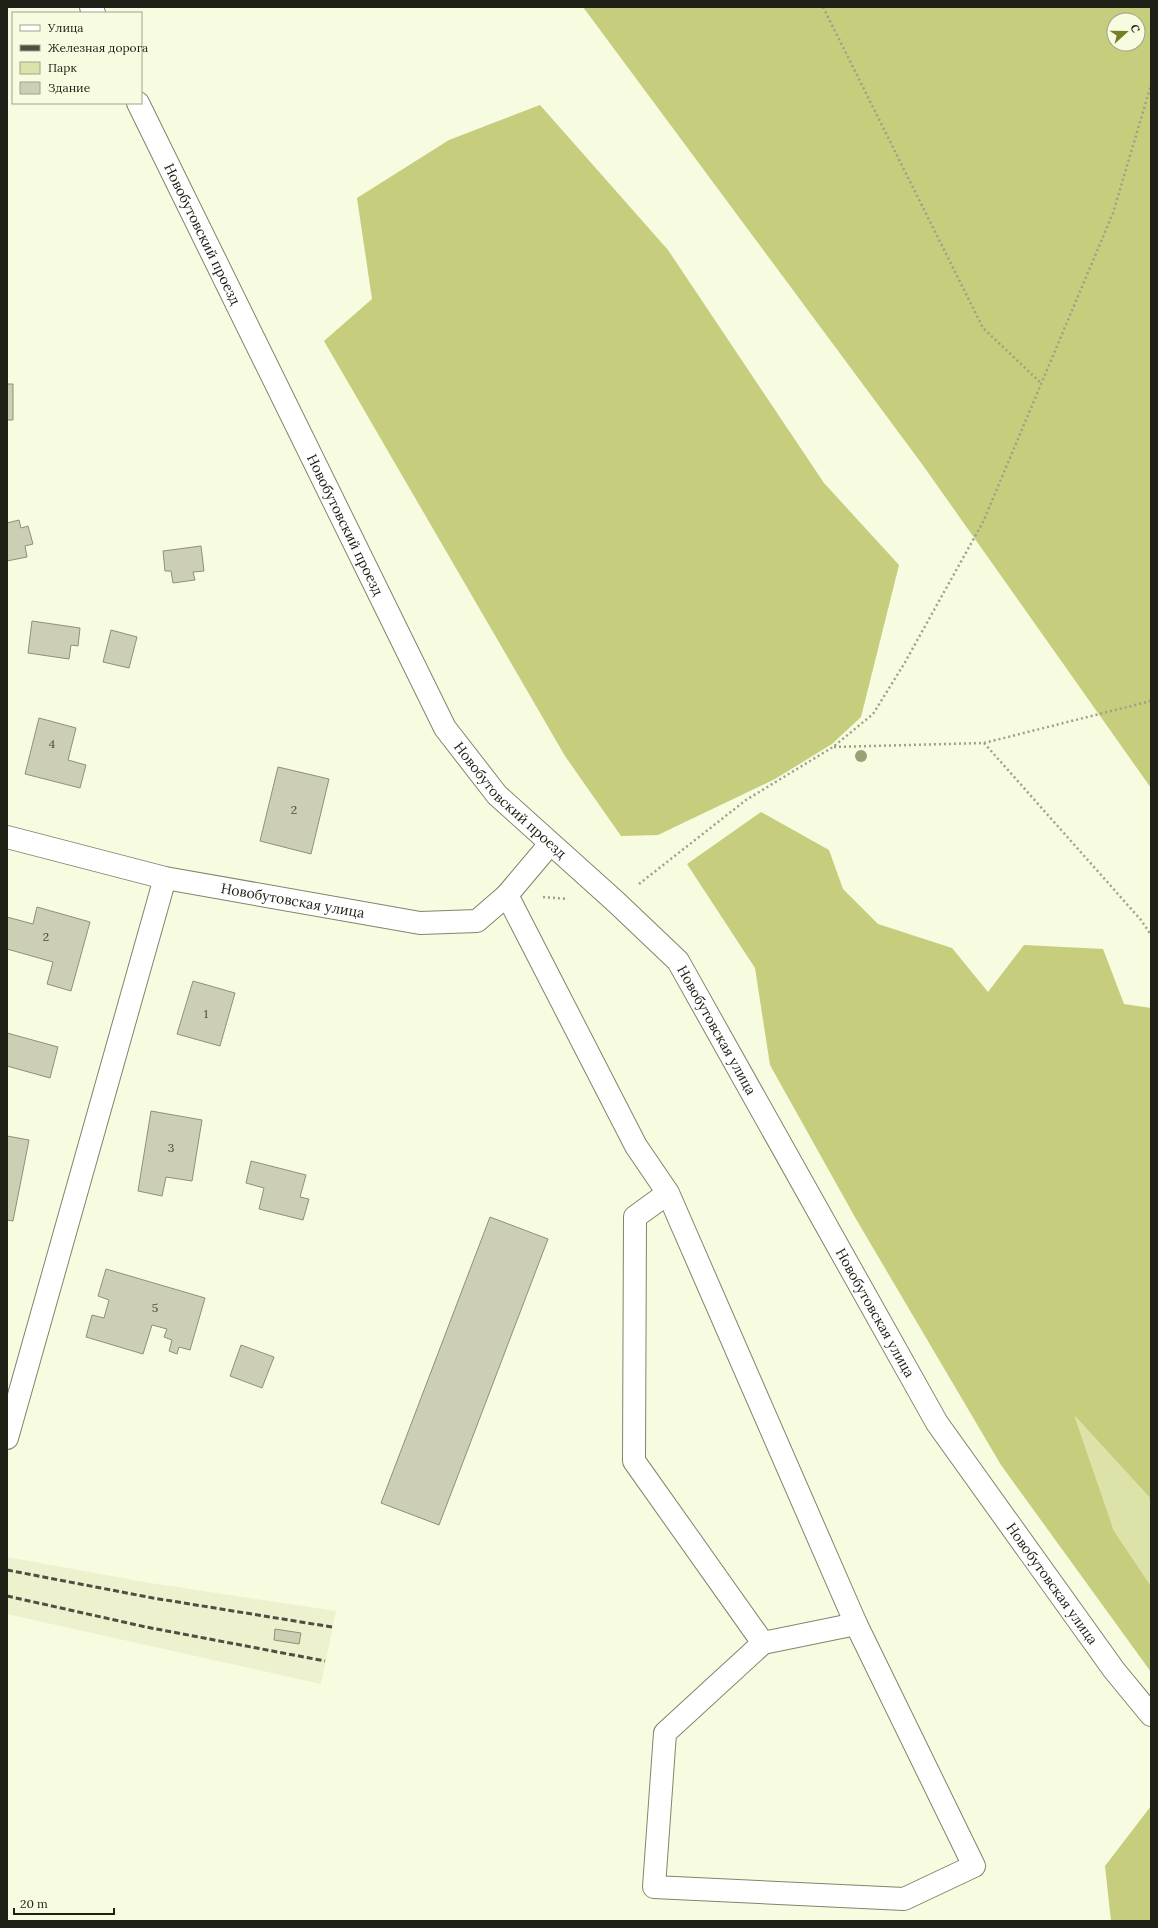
<svg xmlns="http://www.w3.org/2000/svg" width="1158" height="1928" viewBox="0 0 1158 1928" font-family="Lora,serif">
<rect width="100%" height="100%" fill="#f7fbdf"/>
<!-- built -->
<path fill="#edf1ce" d="M 7,1557 L 150,1583 L 336,1611 L 321,1684 L 7,1614 Z"/>
<!-- green -->
<path fill="#dde3a8" d="M 1073,1414 L 1151,1499 L 1151,1586 L 1114,1531 Z"/>
<!-- forest -->
<path fill="#c6cd7d" fill-rule="evenodd" d="M 583,7 L 1151,7 L 1151,788 L 922,464 ZM 1114,20 L 1138,20 L 1138,44 L 1114,44 Z
M 540,105 L 668,250 L 824,483 L 899,565 L 861,717 L 832,744 L 775,779 L 658,835 L 621,836 L 565,756 L 324,341 L 372,299 L 357,198 L 449,140 Z
M 761,812 L 829,850 L 843,889 L 878,924 L 952,948 L 988,992 L 1024,945 L 1103,949 L 1124,1004 L 1151,1008 L 1151,1499 L 1074,1415 L 1114,1531 L 1151,1586 L 1151,1672 L 1001,1465 L 856,1219 L 770,1065 L 755,968 L 687,864 Z
M 1151,1806 L 1151,1921 L 1111,1921 L 1105,1866 Z"/>
<!-- building -->
<path fill="#cccfb4" stroke="#8e9177" d="M 7,384 L 13,384 L 13,420 L 7,420 Z
M 19,520 L 21,528 L 28,526 L 33,544 L 25,546 L 27,557 L 7,561 L 7,523 Z
M 201,546 L 204,571 L 193,572 L 195,580 L 173,583 L 171,571 L 165,571 L 163,551 Z
M 32,621 L 80,628 L 78,646 L 71,645 L 69,659 L 28,653 Z
M 111,630 L 137,637 L 129,668 L 103,662 Z
M 39,718 L 76,728 L 68,760 L 86,765 L 80,788 L 25,774 Z
M 278,767 L 329,779 L 311,854 L 260,841 Z
M 37,907 L 90,922 L 71,991 L 47,984 L 53,962 L 7,949 L 7,917 L 33,924 Z
M 193,981 L 235,993 L 220,1046 L 177,1034 Z
M 7,1033 L 58,1047 L 50,1078 L 7,1066 Z
M 151,1111 L 202,1120 L 192,1181 L 166,1177 L 162,1196 L 138,1191 Z
M 7,1136 L 29,1140 L 13,1221 L 7,1220 Z
M 251,1161 L 306,1175 L 300,1197 L 309,1199 L 303,1220 L 259,1209 L 264,1188 L 246,1183 Z
M 490,1217 L 548,1239 L 439,1525 L 381,1503 Z
M 106,1269 L 205,1298 L 190,1350 L 179,1347 L 177,1354 L 169,1351 L 172,1340 L 164,1337 L 167,1329 L 152,1325 L 143,1354 L 86,1337 L 92,1315 L 104,1318 L 109,1300 L 98,1296 Z
M 241,1345 L 274,1357 L 262,1388 L 230,1376 Z
M 275,1629 L 301,1633 L 299,1644 L 274,1640 Z"/>
<g fill="none" stroke-linecap="round" stroke-linejoin="round">
<defs>
<g id="minor">
<path d="M 91,7 L 94,13"/>
<path id="s1" d="M 138,103 L 445,728 L 497,795 L 616,902 L 678,961 L 937,1423 L 1114,1670 L 1151,1715"/>
<path id="s2" d="M 7,837 L 165,878 L 420,923 L 477,921 L 507,895 L 550,844"/>
<path d="M 507,895 L 636,1146 L 668,1193 L 856,1624 L 974,1866 L 904,1899 L 654,1887 L 665,1733 L 763,1643 L 634,1461 L 635,1217 L 668,1193"/>
<path d="M 7,1438 L 165,878"/>
<path d="M 763,1643 L 856,1624"/>
</g>
</defs>
<!-- minor casing -->
<use href="#minor" stroke="#82846b" stroke-width="24"/>
<!-- path -->
<path stroke="#9da08b" stroke-width="2.5" stroke-dasharray="2 3" stroke-linecap="butt" d="M 823,7 L 983,328 L 1042,384
M 984,743 L 1141,920 L 1151,935
M 834,747 L 984,743 L 1151,701
M 639,884 L 746,800 L 833,747 L 873,714 L 904,664 L 983,522 L 1113,213 L 1151,85
M 543,897 L 568,899"/>
<!-- minor -->
<use href="#minor" stroke="#fff" stroke-width="22"/>
<!-- rail -->
<path stroke="#4d4f41" stroke-width="3" stroke-dasharray="6 3" stroke-linecap="butt" d="M 7,1570 L 153,1598 L 332,1627
M 7,1596 L 146,1627 L 325,1661"/>
</g>
<!-- trees -->
<circle fill="#9ca073" cx="861" cy="756" r="6"/>
<g text-anchor="middle" stroke-width="4" stroke-linejoin="round" paint-order="stroke">
<!-- number labels -->
<g font-size="12" fill="#4a4b3d">
<text x="52" y="748">4</text>
<text x="294" y="814">2</text>
<text x="46" y="941">2</text>
<text x="206" y="1018">1</text>
<text x="171" y="1152">3</text>
<text x="155" y="1312">5</text>
</g>
<!-- street labels -->
<g font-size="14" fill="#1e1f15" stroke="#f7fbdf">
<text dy="5" stroke="none"><textPath href="#s1" startOffset="146">Новобутовский проезд</textPath></text>
<text dy="5" stroke="none"><textPath href="#s1" startOffset="470">Новобутовский проезд</textPath></text>
<text dy="5" stroke="none"><textPath href="#s1" startOffset="794">Новобутовский проезд</textPath></text>
<text dy="5" stroke="none"><textPath href="#s2" startOffset="293">Новобутовская улица</textPath></text>
<text dy="5" stroke="none"><textPath href="#s1" startOffset="1106">Новобутовская улица</textPath></text>
<text dy="5" stroke="none"><textPath href="#s1" startOffset="1430">Новобутовская улица</textPath></text>
<text dy="5" stroke="none"><textPath href="#s1" startOffset="1754">Новобутовская улица</textPath></text>
</g>
</g>
<!-- border -->
<rect width="1158" height="1928" fill="none" stroke="#1e1f15" stroke-width="16"/>
<!-- legend -->
<rect x="12" y="12" width="130" height="92" fill="#f7fbdf" stroke="#a0a38e"/>
<rect x="20" y="25" width="20" height="6" fill="#ffffff" stroke="#a0a38e"/>
<text x="48" y="32" font-size="12" fill="#1e1f15">Улица</text>
<rect x="20" y="45" width="20" height="6" fill="#4d4f41" stroke="#a0a38e"/>
<text x="48" y="52" font-size="12" fill="#1e1f15">Железная дорога</text>
<rect x="20" y="62" width="20" height="12" fill="#dde3a8" stroke="#a0a38e"/>
<text x="48" y="72" font-size="12" fill="#1e1f15">Парк</text>
<rect x="20" y="82" width="20" height="12" fill="#cccfb4" stroke="#a0a38e"/>
<text x="48" y="92" font-size="12" fill="#1e1f15">Здание</text>
<!-- north arrow -->
<g transform="translate(1126 32) rotate(69)"><circle r="19" fill="#f7fbdf" stroke="#a0a38e"/>
<path d="M0-3L7 15L0 10L-7 15Z" fill="#787d27"/>
<text y="-6" font-size="11" font-weight="bold" text-anchor="middle" fill="#1e1f15">С</text>
</g>
<!-- scale -->
<path d="M14 1908v6h100v-6" fill="none" stroke="#1e1f15" stroke-width="2"/>
<text x="20" y="1908" font-size="12" fill="#1e1f15" stroke="#f7fbdf" stroke-width="3" paint-order="stroke">20 m</text>
</svg>
